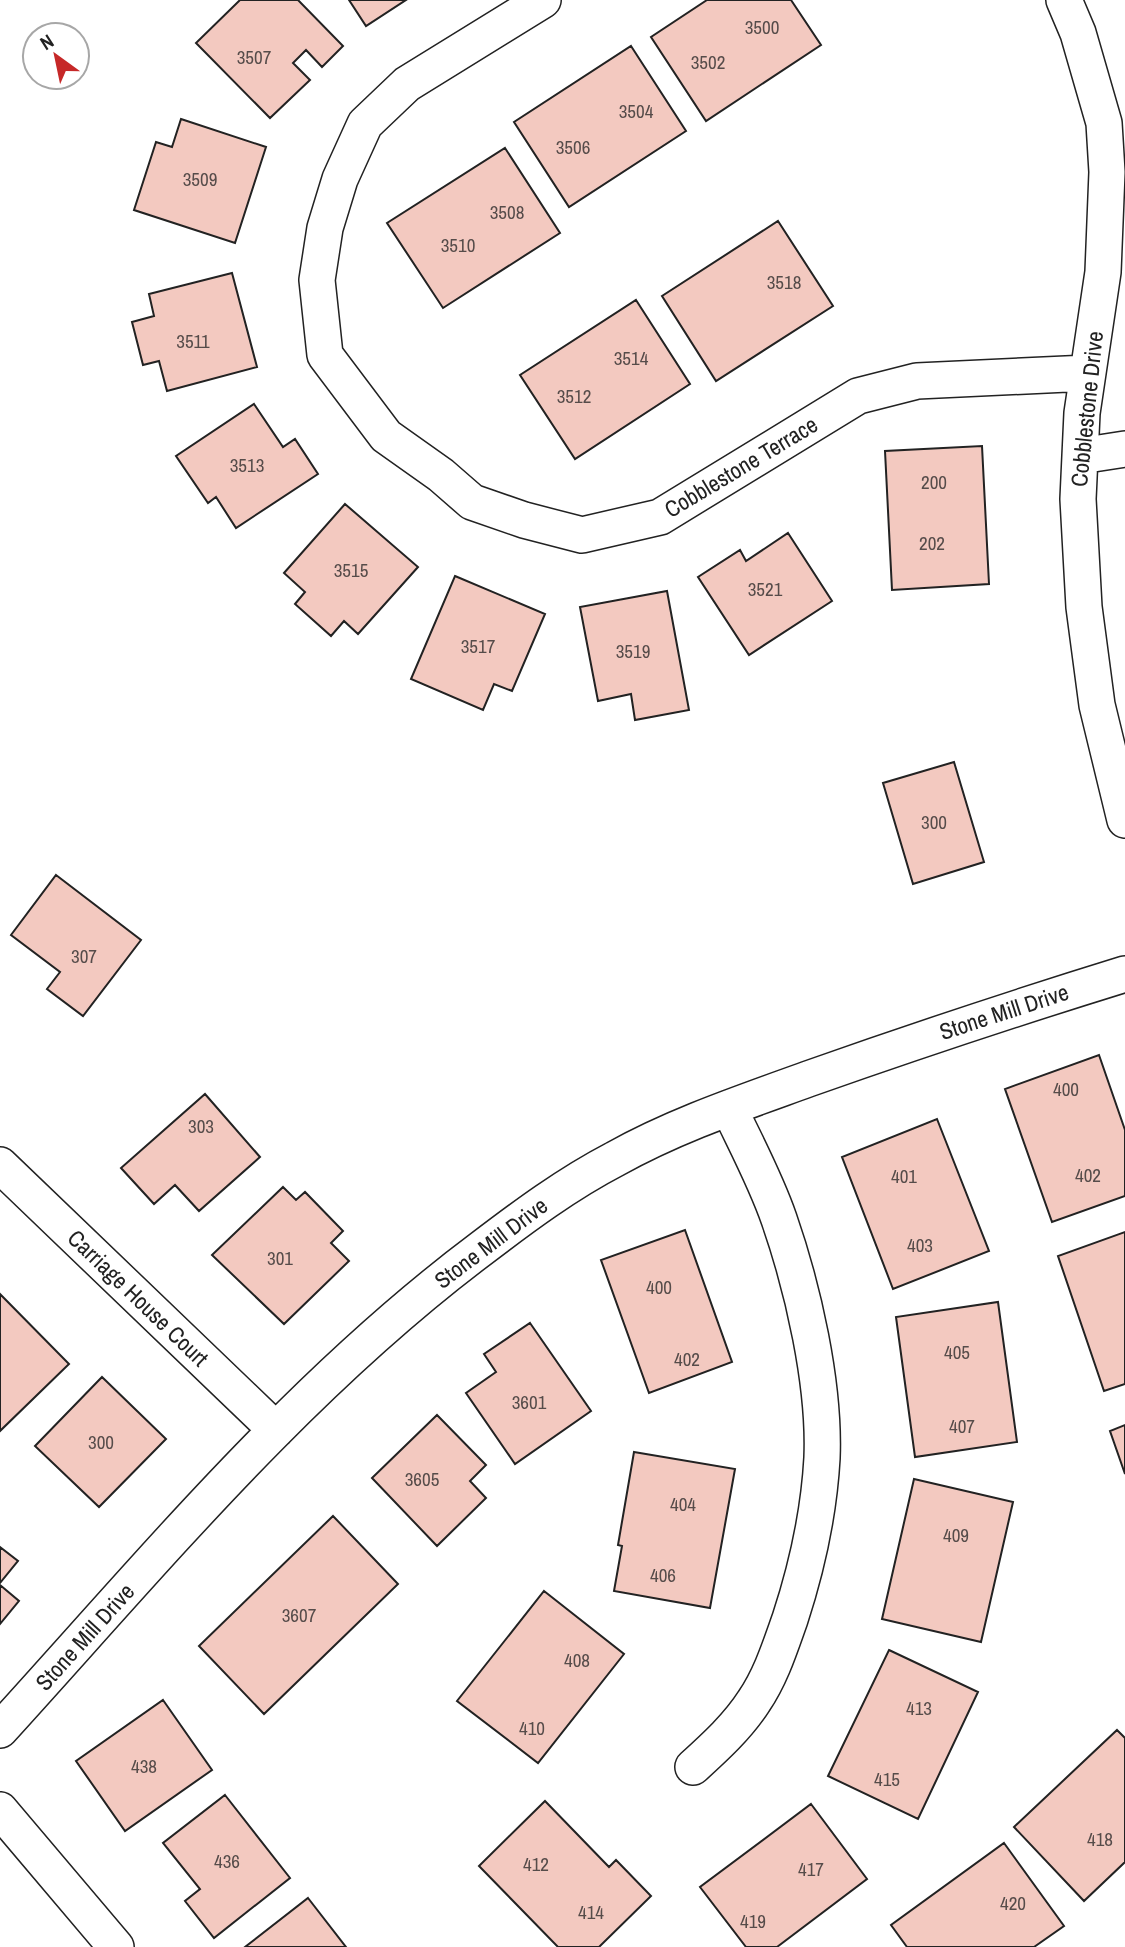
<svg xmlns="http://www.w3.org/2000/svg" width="1125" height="1947" viewBox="0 0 1125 1947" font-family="'Archivo Narrow',sans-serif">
<rect width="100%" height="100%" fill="#fff"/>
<!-- building -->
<path fill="#f3c9c0" stroke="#222" stroke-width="2" d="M 240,0 L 298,0 L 343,46 L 322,67 L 306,50 L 293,63 L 310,80 L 270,118 L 196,43 Z
M 349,0 L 406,0 L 366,26 Z
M 707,0 L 791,0 L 821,45 L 706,121 L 651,37 Z
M 631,46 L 686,131 L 569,207 L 514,122 Z
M 181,119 L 266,147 L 235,243 L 134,210 L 156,142 L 172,147 Z
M 505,148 L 560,233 L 443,308 L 387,223 Z
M 778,221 L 833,306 L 716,381 L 662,296 Z
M 232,273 L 257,367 L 167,391 L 159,361 L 143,365 L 132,322 L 154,316 L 149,294 Z
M 636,300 L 690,384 L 575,459 L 520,375 Z
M 254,404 L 283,447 L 295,439 L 318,474 L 236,528 L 216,497 L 208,503 L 176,456 Z
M 982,446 L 989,584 L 892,590 L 885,451 Z
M 345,504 L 418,567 L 358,634 L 344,621 L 331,636 L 295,604 L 305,592 L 284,573 Z
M 788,533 L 832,601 L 749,655 L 698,577 L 740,550 L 746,561 Z
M 455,576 L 545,614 L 512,691 L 494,684 L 483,710 L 411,679 Z
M 667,591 L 689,710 L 635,720 L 631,694 L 598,701 L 580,607 Z
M 954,762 L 984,862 L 913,884 L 883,783 Z
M 56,875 L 141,940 L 83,1016 L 47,989 L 60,972 L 11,935 Z
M 1099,1055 L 1125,1130 L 1125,1196 L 1052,1222 L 1005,1089 Z
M 205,1094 L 260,1157 L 199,1211 L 175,1185 L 154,1204 L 121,1168 Z
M 937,1119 L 989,1251 L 893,1289 L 842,1157 Z
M 283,1187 L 296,1200 L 305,1192 L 343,1231 L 331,1243 L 349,1261 L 284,1324 L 212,1255 Z
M 685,1230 L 732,1362 L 649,1393 L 601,1260 Z
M 1125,1232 L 1125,1384 L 1104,1391 L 1058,1256 Z
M 0,1294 L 69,1364 L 0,1431 Z
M 998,1302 L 1017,1442 L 915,1457 L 896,1317 Z
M 530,1323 L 591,1411 L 515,1464 L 466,1393 L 496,1372 L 484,1354 Z
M 102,1377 L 166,1439 L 99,1507 L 35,1446 Z
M 437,1415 L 486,1465 L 470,1481 L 486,1498 L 437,1546 L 372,1478 Z
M 1125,1425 L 1125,1474 L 1110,1431 Z
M 634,1452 L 735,1469 L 710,1608 L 614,1591 L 622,1546 L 618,1545 Z
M 914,1479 L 1013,1502 L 981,1642 L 882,1619 Z
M 333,1516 L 398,1584 L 264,1714 L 199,1646 Z
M 0,1547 L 18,1561 L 0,1583 Z
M 0,1585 L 19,1601 L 0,1624 Z
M 544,1591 L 624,1654 L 538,1763 L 457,1701 Z
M 889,1650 L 978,1692 L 918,1819 L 828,1776 Z
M 163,1700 L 212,1770 L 125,1831 L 76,1761 Z
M 1117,1730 L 1125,1738 L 1125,1862 L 1084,1901 L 1014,1827 Z
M 225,1795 L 290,1878 L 214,1938 L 185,1901 L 200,1889 L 163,1843 Z
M 545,1801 L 609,1867 L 616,1860 L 651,1896 L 599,1947 L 558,1947 L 479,1866 Z
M 811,1804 L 867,1879 L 777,1947 L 746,1947 L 700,1887 Z
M 1004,1843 L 1064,1926 L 1034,1947 L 907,1947 L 891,1925 Z
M 308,1898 L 346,1947 L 245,1947 Z"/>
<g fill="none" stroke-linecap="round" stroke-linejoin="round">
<defs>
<path id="street" d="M 543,0 L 407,84 L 365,124 L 340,179 L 325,228 L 317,280 L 325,355 L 386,436 L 441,475 L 472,502 L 524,520 L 582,535 L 660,517 L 858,396 L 917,381 L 1088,373
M 1064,0 L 1078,33 L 1104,123 L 1107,172 L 1103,272 L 1082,413 L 1078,499 L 1084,607 L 1097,705 L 1125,820
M 1080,456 L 1125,449
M 0,1165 L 276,1430
M 0,1730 C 153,1562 299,1385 482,1248 C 524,1216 567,1184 615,1159 C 676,1125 742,1103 808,1079 C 913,1042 1018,1007 1125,974
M 693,1767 C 715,1747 738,1726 754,1701 C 771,1676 780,1647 790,1619 C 807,1567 819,1512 822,1458 C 825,1384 803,1288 779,1219 C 766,1181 746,1144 729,1108
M 0,1810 L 116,1947"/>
</defs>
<!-- street casing -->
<use href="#street" stroke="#222" stroke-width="38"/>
<!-- street -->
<use href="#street" stroke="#fff" stroke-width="35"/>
</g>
<g text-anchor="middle" stroke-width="5" stroke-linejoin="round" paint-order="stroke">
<!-- number labels -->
<g font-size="19" fill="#564c4a">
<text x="762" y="34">3500</text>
<text x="254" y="64">3507</text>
<text x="708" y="69">3502</text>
<text x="636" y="118">3504</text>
<text x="573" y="154">3506</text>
<text x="200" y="186">3509</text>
<text x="507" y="219">3508</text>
<text x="458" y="252">3510</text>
<text x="784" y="289">3518</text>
<text x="193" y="348">3511</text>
<text x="631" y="365">3514</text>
<text x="574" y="403">3512</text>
<text x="247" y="472">3513</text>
<text x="934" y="489">200</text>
<text x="932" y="550">202</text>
<text x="351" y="577">3515</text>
<text x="765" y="596">3521</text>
<text x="478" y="653">3517</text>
<text x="633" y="658">3519</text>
<text x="934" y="829">300</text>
<text x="84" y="963">307</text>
<text x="1066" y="1096">400</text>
<text x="201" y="1133">303</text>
<text x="1088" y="1182">402</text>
<text x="904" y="1183">401</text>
<text x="920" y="1252">403</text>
<text x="280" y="1265">301</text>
<text x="659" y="1294">400</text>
<text x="957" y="1359">405</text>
<text x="687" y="1366">402</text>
<text x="529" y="1409">3601</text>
<text x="962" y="1433">407</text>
<text x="101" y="1449">300</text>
<text x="422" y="1486">3605</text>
<text x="683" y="1511">404</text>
<text x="956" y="1542">409</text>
<text x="663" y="1582">406</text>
<text x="299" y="1622">3607</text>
<text x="577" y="1667">408</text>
<text x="919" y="1715">413</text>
<text x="532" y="1735">410</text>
<text x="144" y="1773">438</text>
<text x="887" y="1786">415</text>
<text x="1100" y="1846">418</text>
<text x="227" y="1868">436</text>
<text x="536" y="1871">412</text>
<text x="811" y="1876">417</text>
<text x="1013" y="1910">420</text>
<text x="591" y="1919">414</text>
<text x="753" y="1928">419</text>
</g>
<!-- street labels -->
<g font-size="23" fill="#222" stroke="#fff">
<text transform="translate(1087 409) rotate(-84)" y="8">Cobblestone Drive</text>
<text transform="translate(741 467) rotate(-31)" y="8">Cobblestone Terrace</text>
<text transform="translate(1004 1012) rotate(-18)" y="8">Stone Mill Drive</text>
<text transform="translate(491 1243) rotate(-37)" y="8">Stone Mill Drive</text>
<text transform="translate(138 1298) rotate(44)" y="8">Carriage House Court</text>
<text transform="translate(85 1637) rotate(-48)" y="8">Stone Mill Drive</text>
</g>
</g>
<!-- north arrow -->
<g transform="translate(56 56) rotate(327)"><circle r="33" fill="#ffffff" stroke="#a7a7a7" stroke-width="2"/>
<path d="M0-5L12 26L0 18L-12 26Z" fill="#c62828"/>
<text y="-10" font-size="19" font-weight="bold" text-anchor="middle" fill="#222222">N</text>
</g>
</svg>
